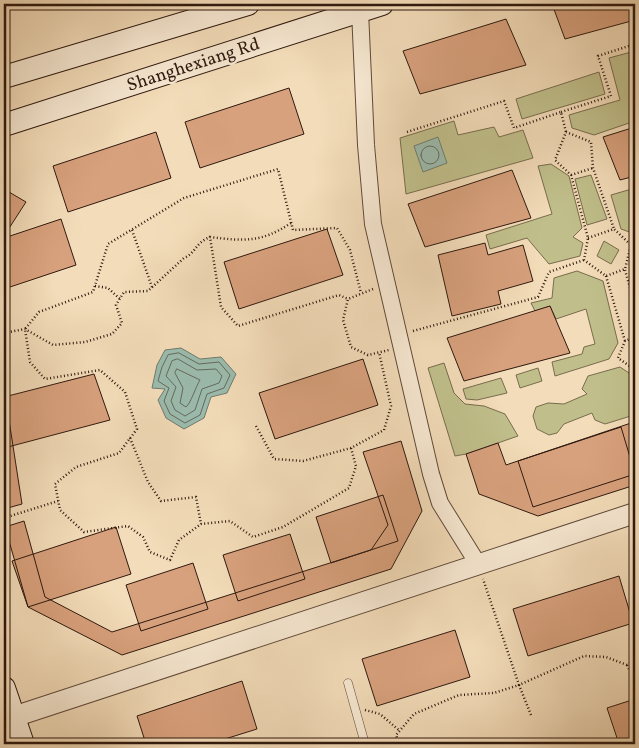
<svg xmlns="http://www.w3.org/2000/svg" width="639" height="748" viewBox="0 0 639 748" font-family="Vollkorn,serif">
<rect width="100%" height="100%" fill="#f3dcb9"/>
<filter id="stains"><feTurbulence type="fractalNoise" baseFrequency=".004" numOctaves="4"/><feColorMatrix values="0 0 0 0 .2 0 0 0 0 .09 0 0 0 0 .02 0 0 0 .5 -.17"/></filter>
<radialGradient id="worn" r=".72"><stop offset=".6" stop-color="#630" stop-opacity="0"/><stop offset="1" stop-color="#630" stop-opacity=".3"/></radialGradient>
<!-- green -->
<path fill="#c0bf8b" stroke="#786c4d" d="M 635,51 L 635,121 L 594,135 L 572,128 L 569,115 L 620,100 L 609,58 Z
M 599,72 L 605,94 L 522,119 L 516,99 Z
M 454,121 L 458,135 L 494,127 L 499,137 L 523,130 L 533,158 L 406,194 L 400,138 Z
M 551,164 L 569,176 L 582,228 L 573,237 L 583,243 L 580,256 L 549,264 L 527,238 L 490,249 L 486,235 L 552,214 L 538,166 Z
M 591,175 L 607,219 L 587,225 L 575,179 Z
M 635,188 L 635,234 L 621,229 L 611,195 Z
M 604,241 L 619,250 L 611,264 L 597,256 Z
M 577,271 L 603,281 L 618,343 L 609,359 L 555,376 L 552,362 L 582,354 L 584,347 L 595,344 L 586,309 L 556,319 L 550,306 L 535,311 L 531,303 L 552,298 L 554,278 Z
M 444,363 L 454,393 L 465,404 L 484,406 L 505,414 L 518,436 L 466,454 L 455,456 L 428,368 Z
M 620,367 L 635,377 L 633,381 L 635,393 L 634,415 L 605,424 L 595,420 L 592,413 L 564,424 L 557,433 L 549,435 L 537,429 L 533,416 L 536,407 L 548,403 L 564,404 L 587,394 L 582,389 L 588,376 Z
M 538,368 L 542,381 L 520,388 L 516,375 Z
M 501,378 L 507,393 L 477,400 L 466,399 L 463,389 Z"/>
<!-- water -->
<path fill="#9bbcae" stroke="#707b6e" d="M 438,137 L 447,163 L 423,172 L 414,146 Z
M 181,348 L 200,359 L 221,357 L 236,374 L 227,393 L 211,397 L 204,418 L 184,429 L 166,418 L 158,400 L 165,389 L 152,388 L 157,365 L 165,350 Z"/>
<g fill="none" stroke-linecap="round" stroke-linejoin="round">
<!-- shore -->
<path stroke="#656a5e" stroke-width="1" d="M421 155a9 9 0 1 1 18 0a9 9 0 1 1-18 0Z
M 179,353 L 199,364 L 219,362 L 230,375 L 224,388 L 207,394 L 200,415 L 185,423 L 170,414 L 164,401 L 169,388 L 158,381 L 162,367 L 168,355 Z
M 178,359 L 197,370 L 216,369 L 222,376 L 219,383 L 202,389 L 195,410 L 185,416 L 175,410 L 171,401 L 176,387 L 166,376 L 172,361 Z
M 177,369 L 200,380 C 196,386 191,403 186,407 L 180,403 L 183,388 L 175,373 Z"/>
</g>
<!-- building -->
<path fill="#d8a17d" stroke="#2f190f" d="M 552,4 L 635,4 L 635,20 L 565,39 Z
M 506,19 L 526,65 L 420,94 L 403,51 Z
M 289,88 L 304,134 L 200,168 L 185,122 Z
M 635,127 L 635,176 L 620,180 L 603,137 Z
M 156,132 L 171,178 L 68,212 L 53,166 Z
M 512,170 L 531,218 L 425,247 L 408,204 Z
M 9,192 L 26,202 L 4,236 L 4,200 Z
M 61,219 L 76,265 L 4,289 L 4,238 Z
M 327,229 L 343,275 L 239,309 L 224,262 Z
M 485,243 L 488,255 L 523,245 L 533,281 L 498,291 L 501,304 L 452,316 L 438,255 Z
M 550,306 L 570,353 L 464,381 L 447,338 Z
M 363,359 L 378,405 L 275,439 L 259,393 Z
M 94,374 L 110,420 L 4,448 L 4,397 Z
M 4,388 L 22,504 L 4,509 Z
M 634,422 L 635,485 L 538,516 L 479,494 L 466,454 L 498,443 L 506,465 Z
M 621,427 L 635,474 L 533,507 L 518,461 Z
M 401,441 L 422,511 L 391,569 L 122,655 L 28,607 L 5,527 L 24,521 L 45,597 L 112,632 L 371,550 L 388,525 L 363,452 Z
M 383,495 L 398,541 L 331,563 L 316,517 Z
M 116,527 L 131,574 L 28,607 L 12,561 Z
M 290,534 L 305,579 L 238,601 L 223,555 Z
M 193,563 L 208,609 L 141,631 L 126,585 Z
M 619,576 L 633,623 L 528,656 L 513,609 Z
M 455,630 L 470,677 L 377,706 L 362,659 Z
M 242,681 L 257,729 L 209,744 L 146,744 L 137,716 Z
M 635,699 L 635,744 L 619,744 L 607,708 Z"/>
<g fill="none" stroke-linecap="round" stroke-linejoin="round">
<defs>
<path id="service" d="M 348,683 L 365,744"/>
<path id="minor" d="M 360,11 L 366,145 L 373,224 L 431,474 L 440,503 L 478,564"/>
<path id="tertiary" d="M 4,720 L 635,513"/>
<path id="secondary" d="M 4,77 L 248,4
M 4,125 L 382,4
M 4,688 L 23,744"/>
</defs>
<!-- service casing -->
<use href="#service" stroke="#604a3a" stroke-width="9"/>
<!-- minor casing -->
<use href="#minor" stroke="#604a3a" stroke-width="18"/>
<!-- tertiary casing -->
<use href="#tertiary" stroke="#604a3a" stroke-width="22"/>
<!-- secondary casing -->
<use href="#secondary" stroke="#2f190f" stroke-width="24"/>
<!-- path -->
<path stroke="#2f190f" stroke-width="2.5" stroke-dasharray="1 2.5" stroke-linecap="butt" d="M 561,112 L 611,96 L 598,56 L 635,44
M 407,132 L 504,101 L 514,128 L 561,112 L 566,132
M 571,175 L 593,168
M 291,223 C 261,243 244,241 210,237 L 221,307 L 238,326 L 339,295 L 348,299
M 132,230 L 152,287
M 588,238 L 614,229 L 631,245 L 625,269 L 606,276 L 584,260 L 588,238 L 571,175 L 555,160 L 566,132 L 591,142 L 593,168 L 614,229
M 625,270 L 635,305
M 606,276 L 625,341
M 95,286 L 108,288 L 120,299
M 373,289 L 348,299 L 343,320 L 351,347 L 368,355 L 389,350
M 413,331 L 538,297 L 549,272 L 584,260
M 4,333 L 25,329 L 53,345 L 85,342 L 112,334 L 122,323 L 116,305 L 124,292 L 148,291 L 184,258 C 196,253 195,243 210,237
M 635,337 L 625,341 L 618,358 L 631,367 L 635,366
M 256,426 L 274,459 L 303,461 L 351,448 L 384,430 L 391,406 L 379,352
M 130,438 L 148,482 L 161,501 L 196,497 L 201,524
M 351,448 L 356,466 L 349,488 L 283,527 L 253,537 L 230,521 L 201,524 L 179,540 L 170,560 L 150,552 L 143,537 L 128,526 L 84,532 L 60,510 L 55,484 L 76,467 L 119,453 L 137,429 L 125,392 L 100,370 L 45,379 L 30,362 L 25,329 L 39,312 L 93,292 L 108,244 L 184,198 L 278,169 L 293,230 L 337,228 L 350,250 L 361,293
M 4,518 L 58,501
M 627,665 L 635,683
M 365,710 L 380,714 L 400,731
M 531,715 L 519,685 L 584,656 L 606,657 L 627,665 L 635,660
M 399,744 L 396,735 L 414,714 L 459,695 L 494,693 L 519,685 L 483,579"/>
<!-- service -->
<use href="#service" stroke="#f7e8d2" stroke-width="8"/>
<!-- minor -->
<use href="#minor" stroke="#f7e8d2" stroke-width="16"/>
<!-- tertiary -->
<use href="#tertiary" stroke="#f7e8d2" stroke-width="20"/>
<!-- secondary -->
<use href="#secondary" stroke="#f7e8d2" stroke-width="22"/>
</g>
<g text-anchor="middle" stroke-width="5" stroke-linejoin="round" paint-order="stroke">
<!-- street labels -->
<g font-size="18" fill="#2f190f" stroke="#f7e8d2">
<text transform="translate(193 64) rotate(-18)" y="6">Shanghexiang Rd</text>
</g>
</g>
<!-- margin -->
<rect width="639" height="748" fill="none" stroke="#f3dcb9" stroke-width="20"/>
<rect x="5" y="5" width="629" height="738" fill="none" stroke="#2f190f" stroke-width="2.5"/>
<rect x="10" y="10" width="619" height="728" fill="none" stroke="#2f190f"/>
<rect width="100%" height="100%" filter="url(#stains)"/>
<rect width="100%" height="100%" fill="url(#worn)"/>
</svg>
